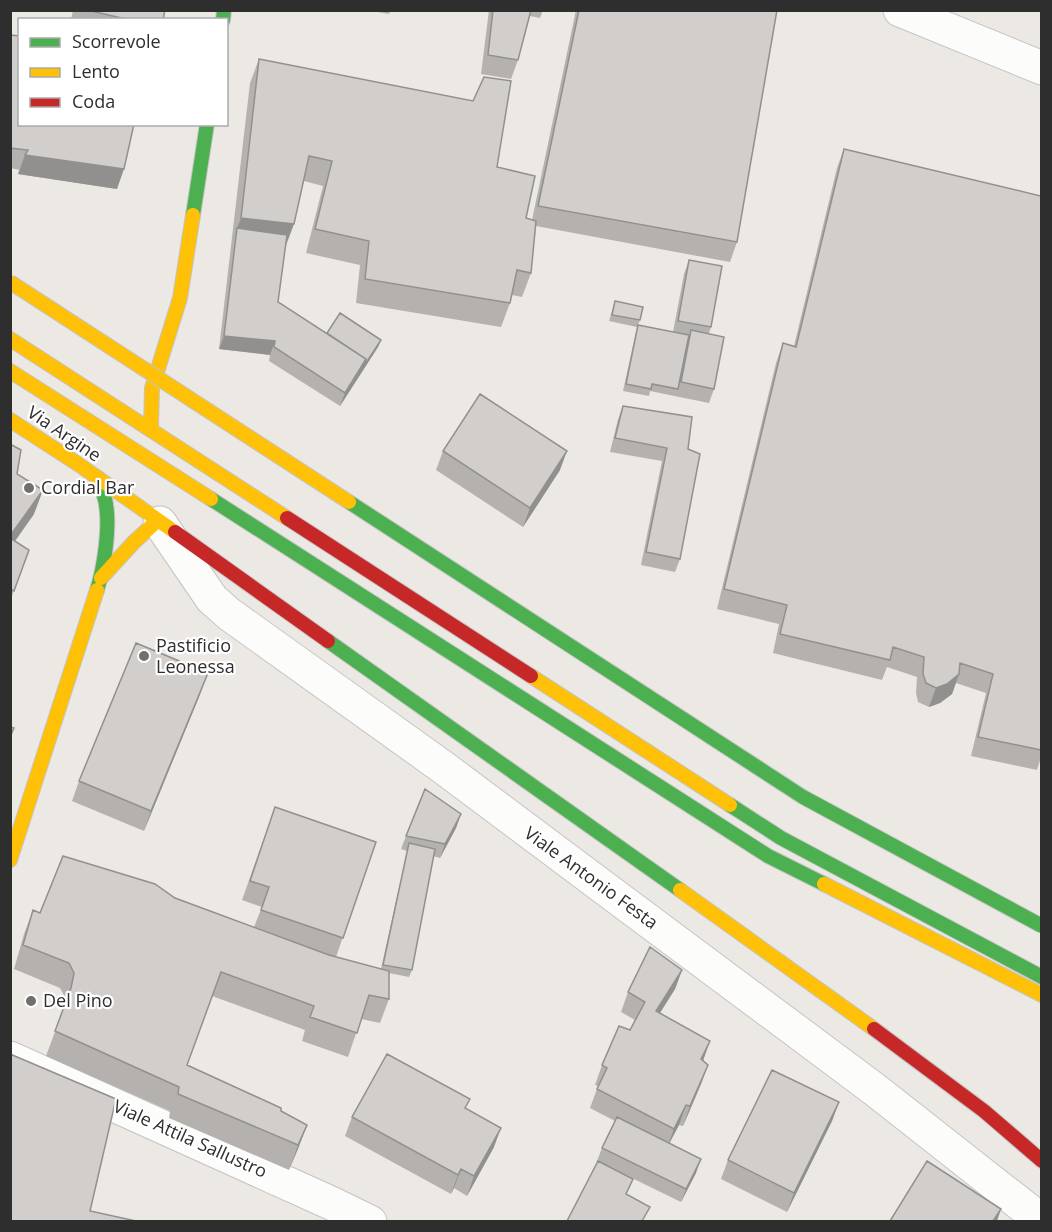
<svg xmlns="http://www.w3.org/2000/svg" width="1052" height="1232" viewBox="0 0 1052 1232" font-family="'Open Sans',sans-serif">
<rect width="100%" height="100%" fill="#ece8e4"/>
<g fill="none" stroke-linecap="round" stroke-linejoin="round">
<defs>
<path id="street" d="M 900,10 L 1042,68
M 160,523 L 212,599 L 229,614 L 444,768 L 603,887 L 874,1089 L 1042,1221
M 10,1058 L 333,1204 L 370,1222"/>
<path id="fast" d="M 223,20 L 224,10
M 193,215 L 207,124
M 211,499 L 768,856 L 824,884
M 97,590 C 104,568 110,528 106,505 C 105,496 101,487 98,478
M 328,641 L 680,890
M 730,805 L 781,838 L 1042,977"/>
<path id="slow" d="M 10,339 L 287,518
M 10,371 L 211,499
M 10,420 L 78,464 L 175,532
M 151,430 L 152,388 L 180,298 L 193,215
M 101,578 L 134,542 L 158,520
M 531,676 L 730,805
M 10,860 L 97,590
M 824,884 L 1042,995
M 680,890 L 874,1029"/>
<path id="jam" d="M 287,518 L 531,676
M 175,532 L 328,641
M 874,1029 L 984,1111 L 1042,1161"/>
</defs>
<!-- street casing -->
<use href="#street" stroke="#c5c4c5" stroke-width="35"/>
<!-- fast casing -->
<use href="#fast" stroke="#c5c4c5" stroke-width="16"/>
<!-- slow casing -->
<use href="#slow" stroke="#c5c4c5" stroke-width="16"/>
<!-- jam casing -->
<use href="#jam" stroke="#c5c4c5" stroke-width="16"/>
<!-- street -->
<use href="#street" stroke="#fcfcfb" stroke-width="33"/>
<!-- fast -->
<use href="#fast" stroke="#4caf50" stroke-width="14"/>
<!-- slow -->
<use href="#slow" stroke="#ffc107" stroke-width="14"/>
<!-- jam -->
<use href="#jam" stroke="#c62828" stroke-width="14"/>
<defs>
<path id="fast-bridge" d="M 349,502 L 803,797 L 1042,926"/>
<path id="slow-bridge" d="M 10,282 L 349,502"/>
</defs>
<!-- fast-bridge casing -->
<use href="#fast-bridge" stroke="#c6c5c4" stroke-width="16" stroke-linecap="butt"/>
<!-- slow-bridge casing -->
<use href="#slow-bridge" stroke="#c6c5c4" stroke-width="16" stroke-linecap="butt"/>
<!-- fast-bridge -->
<use href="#fast-bridge" stroke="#4caf50" stroke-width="14"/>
<!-- slow-bridge -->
<use href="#slow-bridge" stroke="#ffc107" stroke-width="14"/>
</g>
<!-- wall -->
<path fill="#b4b1af" d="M 73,10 L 165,10 L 163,20 L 71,20 Z
M 366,10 L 391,10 L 389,14 Z
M 489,10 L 543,10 L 540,18 L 530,16 L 518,60 L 511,79 L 481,74 Z
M 576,10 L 777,10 L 737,242 L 730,262 L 536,226 L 531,273 L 522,297 L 512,295 L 510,303 L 501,327 L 356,303 L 360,265 L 306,253 L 323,186 L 304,181 L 285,248 L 278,302 L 327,333 L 381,340 L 378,347 L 340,406 L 269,361 L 270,355 L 219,349 L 250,83 L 259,59 L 497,167 L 526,218 L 532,220 Z
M 10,35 L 117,189 L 18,174 L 20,170 L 10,168 Z
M 844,149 L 1041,196 L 1041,757 L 1037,770 L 971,756 L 986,693 L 956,683 L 952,694 L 940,703 L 929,707 L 918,702 L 916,693 L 917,677 L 887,667 L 882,680 L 773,653 L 779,624 L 717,609 L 776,363 L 783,343 L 794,346 L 837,168 Z
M 689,260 L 711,327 L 709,333 L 714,389 L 709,403 L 650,391 L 649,396 L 623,391 L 636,332 L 638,325 L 673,332 L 684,274 Z
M 615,301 L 640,320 L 637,327 L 609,321 Z
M 623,406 L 688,449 L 680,559 L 675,572 L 641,565 L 662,461 L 610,452 L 618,419 Z
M 10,444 L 17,474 L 34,514 L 15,541 L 29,550 L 10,601 Z
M 443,451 L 560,470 L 523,527 L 436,470 Z
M 201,692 L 144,831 L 72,801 L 79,781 Z
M 275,807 L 376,842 L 336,957 L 381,969 L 407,851 L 401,849 L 406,836 L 461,814 L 456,828 L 440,858 L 433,856 L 412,970 L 409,977 L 389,973 L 389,999 L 380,1023 L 361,1019 L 348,1057 L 302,1041 L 305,1030 L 212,996 L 187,1065 L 281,1111 L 307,1125 L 289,1170 L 169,1118 L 170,1111 L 46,1056 L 62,1013 L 65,997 L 60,988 L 14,969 L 24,934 L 33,910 L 40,913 L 175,898 L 254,927 L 262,907 L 242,900 Z
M 682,970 L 675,989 L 660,1013 L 708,1065 L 701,1084 L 683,1126 L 679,1125 L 669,1143 L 696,1173 L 681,1202 L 597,1161 L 602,1148 L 615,1121 L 590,1108 L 598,1086 L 595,1085 L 602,1065 L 630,1030 L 635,1020 L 621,1012 L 628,992 Z
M 839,1102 L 832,1121 L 787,1212 L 721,1179 L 728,1160 Z
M 466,1109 L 494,1147 L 467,1196 L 454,1188 L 451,1194 L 345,1136 L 352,1117 Z"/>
<!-- shaded-wall -->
<path fill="#92908e" d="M 25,155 L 124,169 L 117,189 L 18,174 Z
M 241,218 L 294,224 L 285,248 L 237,228 L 232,242 Z
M 224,336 L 275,341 L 270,355 L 219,349 Z
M 381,340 L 378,347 L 340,406 L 345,393 L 366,359 Z
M 567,451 L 560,470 L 523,527 L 530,508 Z
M 43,490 L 34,514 L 10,548 L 10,536 Z
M 208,673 L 201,692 L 144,831 L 151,811 Z
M 959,674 L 952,694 L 940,703 L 929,707 L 936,688 Z
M 461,814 L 456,828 L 440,858 L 445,844 Z
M 682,970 L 675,989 L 649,1030 L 656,1011 Z
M 710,1041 L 703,1061 L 694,1078 L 701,1059 Z
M 708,1065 L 701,1084 L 683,1126 L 690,1106 Z
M 839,1102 L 832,1121 L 787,1212 L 794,1193 Z
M 686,1105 L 679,1125 L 667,1148 L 674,1129 Z
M 307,1125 L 298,1149 L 289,1170 L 298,1145 Z
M 501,1128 L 494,1147 L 467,1196 L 474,1176 Z
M 701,1159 L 696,1173 L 681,1202 L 686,1189 Z
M 461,1169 L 454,1188 L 451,1194 L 458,1175 Z
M 1001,1209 L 997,1221 L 993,1221 Z"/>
<!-- building -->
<path fill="#d1cecb" stroke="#92908e" stroke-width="1.5" d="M 87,10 L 165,10 L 163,20 L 130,20 Z
M 493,10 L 531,10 L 518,60 L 488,55 Z
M 579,10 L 777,10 L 737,242 L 538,206 Z
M 10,35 L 20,36 L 20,124 L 134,124 L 124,169 L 25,155 L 28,150 L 10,148 Z
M 259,59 L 473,101 L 484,77 L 511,81 L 497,167 L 535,176 L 526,218 L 536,221 L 531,273 L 517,270 L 510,303 L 365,279 L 369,241 L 315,229 L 332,161 L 309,156 L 294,224 L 241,218 Z
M 844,149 L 1041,196 L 1041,750 L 978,737 L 993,674 L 960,663 L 959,674 L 947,684 L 936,688 L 926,683 L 923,674 L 924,657 L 893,647 L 890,660 L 780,634 L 787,605 L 724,589 L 783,343 L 796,347 Z
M 237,228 L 287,235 L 278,302 L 366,359 L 345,393 L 274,347 L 275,341 L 224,336 Z
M 689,260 L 722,266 L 711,327 L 678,321 Z
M 615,301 L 643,307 L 640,320 L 612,315 Z
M 340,313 L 381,340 L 364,366 L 366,359 L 327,333 Z
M 638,325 L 689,335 L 678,389 L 652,384 L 651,389 L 626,384 Z
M 691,330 L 724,337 L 714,389 L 681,382 Z
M 480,394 L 567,451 L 530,508 L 443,451 Z
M 623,406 L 692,417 L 688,449 L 700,454 L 680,559 L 646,552 L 667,448 L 615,438 Z
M 10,444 L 21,450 L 17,474 L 43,490 L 10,536 Z
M 10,538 L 29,550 L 14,591 L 10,589 Z
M 136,643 L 208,673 L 151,811 L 79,781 Z
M 10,727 L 14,728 L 10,737 Z
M 425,789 L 461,814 L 445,844 L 406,836 Z
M 275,807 L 376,842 L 343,938 L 261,910 L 269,887 L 250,881 Z
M 409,843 L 435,849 L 412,970 L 383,965 Z
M 63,856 L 155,884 L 175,898 L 329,955 L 389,971 L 389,999 L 369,995 L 357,1033 L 310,1017 L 314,1006 L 221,972 L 187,1065 L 281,1108 L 281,1111 L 307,1125 L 298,1145 L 178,1094 L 179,1087 L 55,1031 L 71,988 L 74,973 L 69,963 L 23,945 L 33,910 L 40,913 Z
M 650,947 L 682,970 L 656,1011 L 710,1041 L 701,1059 L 708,1065 L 690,1106 L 686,1105 L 674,1129 L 597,1089 L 607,1068 L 602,1065 L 619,1026 L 630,1030 L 645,1002 L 628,992 Z
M 10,1054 L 116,1099 L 90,1211 L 136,1221 L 10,1221 Z
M 387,1054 L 470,1099 L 465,1108 L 501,1128 L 474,1176 L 461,1169 L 458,1175 L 352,1117 Z
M 772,1070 L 839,1102 L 794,1193 L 728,1160 Z
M 617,1117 L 701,1159 L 686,1189 L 602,1148 Z
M 598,1161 L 633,1179 L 626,1194 L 650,1207 L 642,1221 L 567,1221 Z
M 927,1161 L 1001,1209 L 993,1221 L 890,1221 Z"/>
<!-- markers -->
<g fill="#706f6e" stroke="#fff" stroke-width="2">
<circle cx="29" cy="488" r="6"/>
<circle cx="144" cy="656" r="6"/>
<circle cx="31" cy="1001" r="6"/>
</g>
<g text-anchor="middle" stroke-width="4.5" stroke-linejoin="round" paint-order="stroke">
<!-- street labels -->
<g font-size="18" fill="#2e2e2e" stroke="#fff">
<text transform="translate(64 434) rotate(34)" y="6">Via Argine</text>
<text transform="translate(591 878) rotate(36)" y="6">Viale Antonio Festa</text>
<text transform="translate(190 1139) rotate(24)" y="6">Viale Attila Sallustro</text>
</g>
<!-- poi labels -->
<g font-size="18" fill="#2e2e2e" stroke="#fff" text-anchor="start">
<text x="41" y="494">Cordial Bar</text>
<text x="156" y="652">Pastificio<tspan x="156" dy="21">Leonessa</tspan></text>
<text x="43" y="1007">Del Pino</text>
</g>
</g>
<!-- border -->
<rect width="1052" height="1232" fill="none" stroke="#2e2e2e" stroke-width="24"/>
<!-- legend -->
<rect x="18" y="18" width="210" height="108" fill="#ffffff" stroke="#ababab" stroke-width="1.5"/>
<rect x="30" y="38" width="30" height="9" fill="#4caf50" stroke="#ababab" stroke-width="1.5"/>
<text x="72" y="48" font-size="18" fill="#2e2e2e">Scorrevole</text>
<rect x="30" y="68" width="30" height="9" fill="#ffc107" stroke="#ababab" stroke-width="1.5"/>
<text x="72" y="78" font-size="18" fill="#2e2e2e">Lento</text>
<rect x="30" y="98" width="30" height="9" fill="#c62828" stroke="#ababab" stroke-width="1.5"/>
<text x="72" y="108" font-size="18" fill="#2e2e2e">Coda</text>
</svg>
